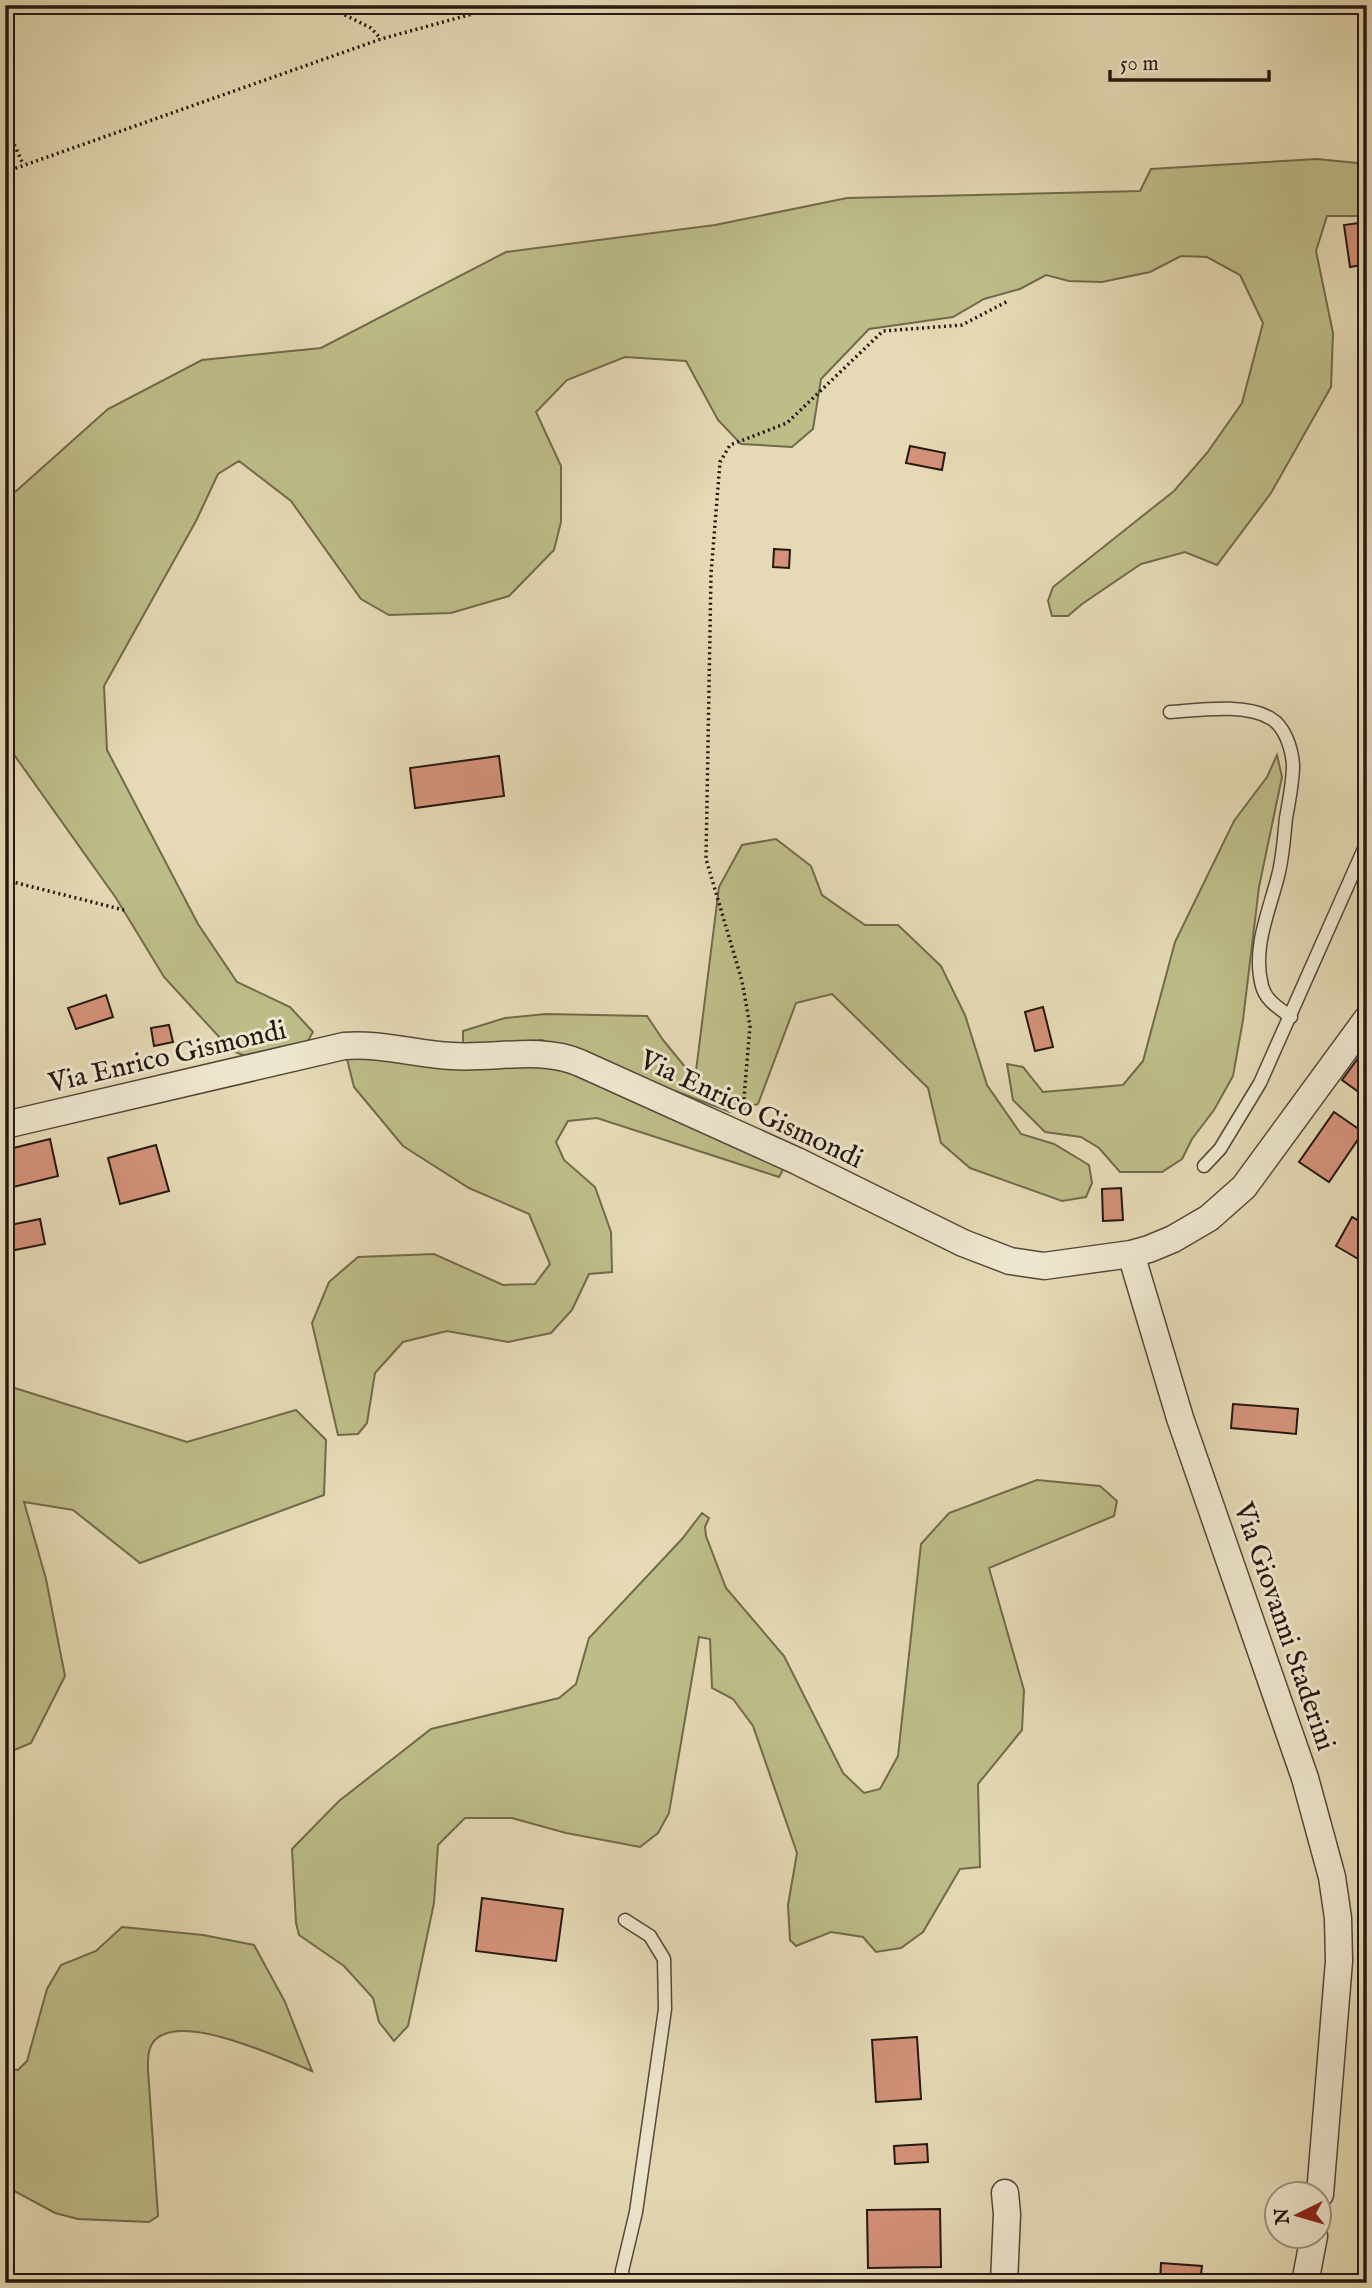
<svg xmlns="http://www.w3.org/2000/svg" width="1372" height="2288" viewBox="0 0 1372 2288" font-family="'IM FELL English',serif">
<rect width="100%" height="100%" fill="#e5dab5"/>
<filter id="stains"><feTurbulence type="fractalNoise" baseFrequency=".00286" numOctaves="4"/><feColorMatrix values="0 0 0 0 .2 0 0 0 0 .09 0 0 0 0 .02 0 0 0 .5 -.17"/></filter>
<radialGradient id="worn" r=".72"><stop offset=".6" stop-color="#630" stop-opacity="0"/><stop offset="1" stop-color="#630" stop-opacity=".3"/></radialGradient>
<!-- green -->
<path fill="#bdbd88" stroke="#716a4d" stroke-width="2" d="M 1317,159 L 1367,164 L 1367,216 L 1327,216 L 1316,251 L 1333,333 L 1331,387 L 1271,493 L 1217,565 L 1185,552 L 1141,564 L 1082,604 L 1068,616 L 1052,616 L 1048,601 L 1053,587 L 1174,491 L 1207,453 L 1242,403 L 1263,323 L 1240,275 L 1207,257 L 1181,256 L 1150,272 L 1102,282 L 1069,281 L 1046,275 L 1020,289 L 984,299 L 953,317 L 869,329 L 821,379 L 813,429 L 792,447 L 741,444 L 718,420 L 686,361 L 625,357 L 567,380 L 536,412 L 561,466 L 561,522 L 554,550 L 509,596 L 451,613 L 389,615 L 361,599 L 291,501 L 239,461 L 218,474 L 196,521 L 104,686 L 107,750 L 198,924 L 237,982 L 290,1007 L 313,1032 L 304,1048 L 254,1059 L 232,1051 L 164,977 L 116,898 L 5,742 L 5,501 L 108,409 L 202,360 L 321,348 L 506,252 L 715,225 L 847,198 L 1140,191 L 1151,169 Z
M 1277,755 L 1282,777 L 1259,887 L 1243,1020 L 1233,1076 L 1214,1110 L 1192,1139 L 1182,1159 L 1162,1172 L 1120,1172 L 1099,1148 L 1081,1137 L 1045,1132 L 1013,1100 L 1007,1064 L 1023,1067 L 1043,1092 L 1123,1085 L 1143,1061 L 1175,942 L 1234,821 L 1267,777 Z
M 776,839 L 811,866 L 822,895 L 865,925 L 898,925 L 941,966 L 965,1015 L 987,1085 L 1021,1134 L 1054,1144 L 1089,1165 L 1092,1183 L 1086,1197 L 1062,1201 L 970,1168 L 941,1143 L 928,1088 L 832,994 L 796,1003 L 758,1104 L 730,1112 L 542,1040 L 463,1045 L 463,1031 L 505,1018 L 546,1014 L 647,1016 L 663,1040 L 695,1079 L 719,887 L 742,845 Z
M 379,1058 L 572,1068 L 785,1166 L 779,1177 L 597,1118 L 568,1121 L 556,1142 L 564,1160 L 595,1187 L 611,1232 L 612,1272 L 589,1274 L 572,1310 L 551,1333 L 508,1342 L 447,1331 L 403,1342 L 375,1373 L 367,1423 L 358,1434 L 338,1435 L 312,1323 L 329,1282 L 358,1257 L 434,1254 L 503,1285 L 535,1284 L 550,1264 L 529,1214 L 469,1188 L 403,1146 L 354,1087 L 347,1059 Z
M 5,1385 L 187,1442 L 296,1410 L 326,1440 L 324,1495 L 140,1563 L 73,1510 L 24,1502 L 46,1579 L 65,1676 L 31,1743 L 5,1754 Z
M 1037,1480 L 1100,1486 L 1117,1501 L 1114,1516 L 989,1568 L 1024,1690 L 1022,1730 L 978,1784 L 980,1867 L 960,1869 L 923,1932 L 901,1948 L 876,1952 L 863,1937 L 831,1932 L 796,1946 L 790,1940 L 788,1905 L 797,1853 L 753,1726 L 733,1699 L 712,1688 L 710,1639 L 699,1637 L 669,1813 L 658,1833 L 640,1847 L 566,1833 L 512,1818 L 465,1818 L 438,1845 L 434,1903 L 408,2026 L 394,2041 L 379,2022 L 373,1998 L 344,1966 L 299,1935 L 296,1923 L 292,1849 L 339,1801 L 431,1729 L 559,1698 L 576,1684 L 589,1638 L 682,1539 L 702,1513 L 709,1518 L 705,1527 L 706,1536 L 726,1588 L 784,1656 L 843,1773 L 864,1793 L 880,1789 L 898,1756 L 921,1544 L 949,1513 Z
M 122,1927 L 203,1935 L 254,1945 L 285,2002 L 312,2071 C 280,2058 185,2013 156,2039 C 147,2047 148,2060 148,2070 L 158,2216 L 149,2222 L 78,2219 L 55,2213 L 5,2186 L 5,2068 L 18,2070 L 27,2061 L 47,1989 L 61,1965 L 96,1951 Z"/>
<!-- building -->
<path fill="#d4927a" stroke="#251812" stroke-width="2" d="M 1367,222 L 1367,264 L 1350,267 L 1344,225 Z
M 910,446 L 945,453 L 942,470 L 906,463 Z
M 774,549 L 790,550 L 789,568 L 773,567 Z
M 499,756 L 504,796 L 415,808 L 410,768 Z
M 106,995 L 113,1017 L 76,1029 L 68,1008 Z
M 1043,1007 L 1053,1047 L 1035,1051 L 1025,1012 Z
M 169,1025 L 173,1042 L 154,1046 L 151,1028 Z
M 1367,1046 L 1367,1098 L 1342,1080 Z
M 1334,1112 L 1363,1132 L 1329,1182 L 1299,1162 Z
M 50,1139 L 58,1176 L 5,1189 L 5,1150 Z
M 156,1145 L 169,1191 L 120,1204 L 108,1158 Z
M 1121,1188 L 1123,1220 L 1103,1221 L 1102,1189 Z
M 1352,1217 L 1367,1225 L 1367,1264 L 1336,1246 Z
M 40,1219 L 45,1244 L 5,1252 L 5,1226 Z
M 1233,1404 L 1298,1409 L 1296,1434 L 1231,1428 Z
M 482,1898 L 563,1909 L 556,1961 L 476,1951 Z
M 917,2037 L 921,2099 L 876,2102 L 872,2040 Z
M 927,2144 L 928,2162 L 895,2164 L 894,2146 Z
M 940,2209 L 941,2267 L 868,2268 L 867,2210 Z
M 1161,2263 L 1202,2266 L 1200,2283 L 1160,2283 Z"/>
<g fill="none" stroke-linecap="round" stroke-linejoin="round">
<defs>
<path id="lane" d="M 1170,712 C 1199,710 1245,703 1270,718 C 1285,726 1292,749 1293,765 C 1293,782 1289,801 1286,818 C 1284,837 1283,857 1278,876 C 1269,912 1252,948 1262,986 C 1266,1001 1279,1008 1291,1017
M 1204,1166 L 1220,1149 L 1260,1083 L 1367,842
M 623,2283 L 622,2271 L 636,2212 L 665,2009 L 664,1959 L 650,1936 L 625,1920"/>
<path id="street" d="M 5,1125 L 344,1046 C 381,1043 415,1054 452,1056 C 495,1059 540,1046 580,1063 L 797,1161 L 963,1243 L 1010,1261 L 1044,1266 L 1131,1254 L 1149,1249 L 1173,1239 L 1209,1218 L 1244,1187 L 1367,1019
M 1131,1254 L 1180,1418 L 1305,1778 L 1332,1877 L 1338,1918 L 1339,1961 L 1320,2194
M 1004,2283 L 1007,2214 L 1005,2193
M 1305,2283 L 1314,2236"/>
</defs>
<!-- lane casing -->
<use href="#lane" stroke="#55483b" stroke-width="15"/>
<!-- street casing -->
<use href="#street" stroke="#55483b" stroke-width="29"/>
<!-- path -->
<path stroke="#251812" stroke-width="3.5" stroke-dasharray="2 3.5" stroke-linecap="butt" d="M 325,5 L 371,28 L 381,39
M 5,119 L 8,131 L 23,164
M 5,172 L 381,39 L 505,5
M 5,880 L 124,910
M 743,1110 L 750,1026 L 742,981 L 706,859 L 711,574 L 720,462 L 730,445 L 787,423 L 883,331 L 962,325 L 1008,301"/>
<!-- lane -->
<use href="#lane" stroke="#eee7cf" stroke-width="12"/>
<!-- street -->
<use href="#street" stroke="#eee7cf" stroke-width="26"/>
</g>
<g text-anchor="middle" stroke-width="6" stroke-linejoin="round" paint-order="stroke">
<!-- street labels -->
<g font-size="28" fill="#251812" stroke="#eee7cf">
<text transform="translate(167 1055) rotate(-13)" y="10">Via Enrico Gismondi</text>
<text transform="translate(752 1108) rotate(25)" y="10">Via Enrico Gismondi</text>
<text transform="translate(1286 1626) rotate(71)" y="10">Via Giovanni Staderini</text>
</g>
</g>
<!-- margin -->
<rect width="1372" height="2288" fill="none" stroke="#e5dab5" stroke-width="28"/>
<rect x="7" y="7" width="1358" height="2274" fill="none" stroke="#251812" stroke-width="3.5"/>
<rect x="14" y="14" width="1344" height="2260" fill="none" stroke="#251812" stroke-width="2"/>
<!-- north arrow -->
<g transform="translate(1298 2215) rotate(265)"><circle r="33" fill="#eee7cf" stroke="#9e9483" stroke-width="2"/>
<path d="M0-5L12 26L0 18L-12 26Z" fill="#8f2418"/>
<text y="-10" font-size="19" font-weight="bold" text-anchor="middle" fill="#251812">N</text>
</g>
<!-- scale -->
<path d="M1110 70v10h159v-10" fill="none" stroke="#251812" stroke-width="3.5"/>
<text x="1120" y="70" font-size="21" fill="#251812" stroke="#eee7cf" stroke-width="5" paint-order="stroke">50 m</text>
<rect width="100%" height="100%" filter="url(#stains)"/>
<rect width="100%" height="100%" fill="url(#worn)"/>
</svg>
